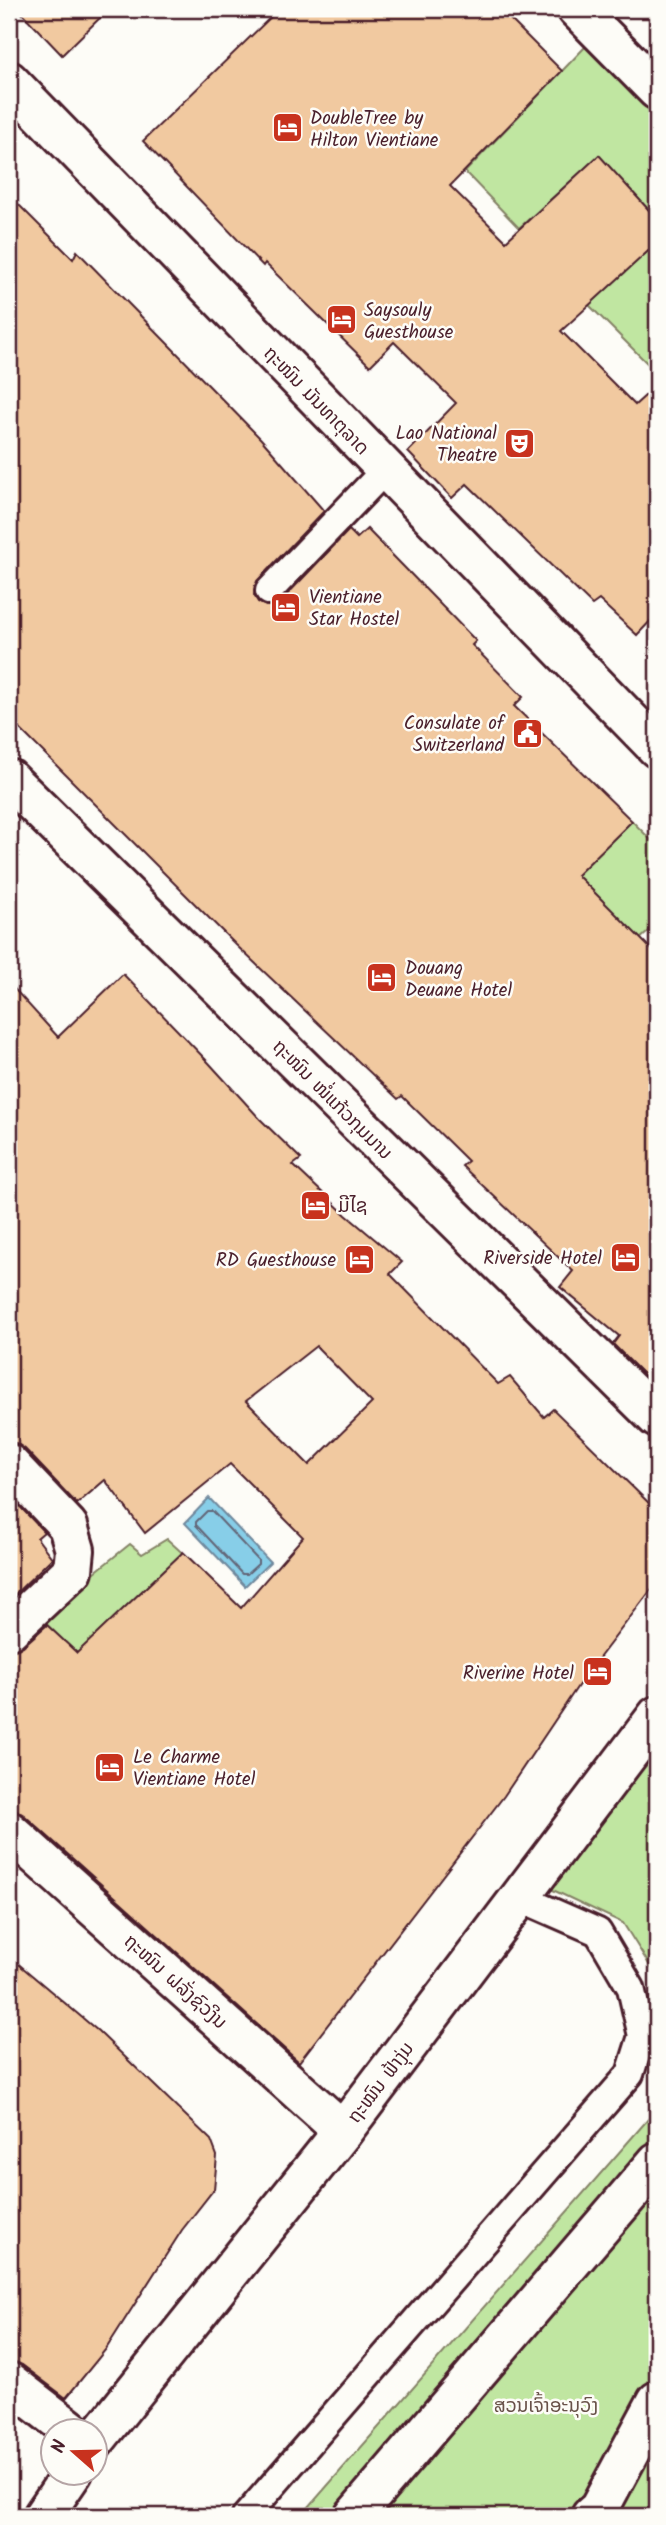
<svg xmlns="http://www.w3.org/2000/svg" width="666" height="2525" viewBox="0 0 666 2525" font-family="Kalam,'Noto Sans Lao',sans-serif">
<rect width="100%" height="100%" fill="#fdfcf7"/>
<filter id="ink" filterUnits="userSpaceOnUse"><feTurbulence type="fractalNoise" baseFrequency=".0143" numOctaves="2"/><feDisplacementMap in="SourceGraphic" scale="14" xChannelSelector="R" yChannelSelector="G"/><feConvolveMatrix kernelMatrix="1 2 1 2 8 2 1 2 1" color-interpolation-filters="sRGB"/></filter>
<g filter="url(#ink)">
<!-- green -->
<path fill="#c0e6a1" stroke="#858266" stroke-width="2" d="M 587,45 L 657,111 L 657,219 L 599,156 L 519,228 L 465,172 Z
M 657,243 L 657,355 L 648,364 L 589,305 Z
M 632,821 L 657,846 L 657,924 L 560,1010 L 547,951 L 602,900 L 577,875 Z
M 167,1539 L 199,1568 L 165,1569 L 77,1653 L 39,1617 L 130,1544 L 142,1554 Z
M 657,1720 L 657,1977 L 623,1923 L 536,1882 Z
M 657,2109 L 657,2516 L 301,2516 Z"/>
<!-- water -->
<path fill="#87cee8" stroke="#6f889c" stroke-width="2" d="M 209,1498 L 270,1562 L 245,1586 L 185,1523 Z"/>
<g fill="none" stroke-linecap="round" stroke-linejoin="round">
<!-- shore -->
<path stroke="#626577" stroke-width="2" d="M 207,1511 L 212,1511 L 258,1560 L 258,1564 L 247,1574 L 242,1574 L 196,1525 L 196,1522 Z"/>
</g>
<!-- building -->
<path fill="#f1c9a0" stroke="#4a1f2b" stroke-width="2" fill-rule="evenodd" d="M 18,9 L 109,9 L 62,55 Z
M 279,9 L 500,9 L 562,71 L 450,186 L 506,241 L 599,155 L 657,219 L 657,243 L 561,331 L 635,405 L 657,385 L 657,614 L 637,635 L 599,600 L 592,605 L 467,484 L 452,498 L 408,452 L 456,403 L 394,342 L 370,366 L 265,263 L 263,266 L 143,141 Z
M 9,195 L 73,259 L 77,251 L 261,439 L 324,511 L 257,581 L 254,595 L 258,602 L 266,606 L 280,602 L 349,530 L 357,538 L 367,529 L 476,641 L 472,645 L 523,697 L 514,706 L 632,821 L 577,875 L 657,955 L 657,1388 L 613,1344 L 619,1336 L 560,1287 L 573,1271 L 462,1166 L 468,1161 L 402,1096 L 398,1099 L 236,945 L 9,718 Z
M 123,974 L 209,1063 L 260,1119 L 301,1159 L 293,1165 L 346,1215 L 402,1262 L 390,1274 L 498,1384 L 510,1377 L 544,1417 L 553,1409 L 657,1511 L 657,1582 L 580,1683 L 504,1796 L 299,2062 L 24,1815 L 9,1806 L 9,1651 L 23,1646 L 47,1625 L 77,1653 L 183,1552 L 241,1608 L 303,1537 L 230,1464 L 145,1533 L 105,1480 L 77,1504 L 25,1449 L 16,1443 L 9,1443 L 9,983 L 58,1037 ZM 316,1346 L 372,1403 L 309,1465 L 246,1401 Z
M 9,1495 L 44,1532 L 37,1538 L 52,1558 L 9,1600 Z
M 9,1956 L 98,2031 L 211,2140 L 217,2156 L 214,2189 L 182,2230 L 106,2349 L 66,2398 L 22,2365 L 9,2361 Z"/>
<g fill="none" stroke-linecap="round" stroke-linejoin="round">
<defs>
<path id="service" d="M 269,591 L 385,470
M 246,2516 L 630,2074 L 642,2036 L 631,1988 L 598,1932 L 518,1897"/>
<path id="pedestrian" d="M 354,2516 L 657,2162
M 591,2516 L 599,2509 L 657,2401"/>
<path id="minor" d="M 577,9 L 657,90
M 9,81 L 657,748
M 9,779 L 657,1418
M 9,1464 L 68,1526 L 75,1550 L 73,1570 L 9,1630
M 9,1831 L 343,2131
M 9,2382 L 71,2430"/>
<path id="tertiary" d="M 94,2442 L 343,2131 L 657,1716
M 43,2516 L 73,2472"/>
</defs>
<!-- service casing -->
<use href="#service" stroke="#4a1f2b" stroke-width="32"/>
<!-- pedestrian casing -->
<use href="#pedestrian" stroke="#4a1f2b" stroke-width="44"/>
<!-- minor casing -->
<use href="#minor" stroke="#4a1f2b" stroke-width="44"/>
<!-- tertiary casing -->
<use href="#tertiary" stroke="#4a1f2b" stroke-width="44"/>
<!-- service -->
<use href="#service" stroke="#fdfcf7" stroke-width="26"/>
<!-- pedestrian -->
<use href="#pedestrian" stroke="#fdfcf7" stroke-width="38"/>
<!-- minor -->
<use href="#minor" stroke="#fdfcf7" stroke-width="38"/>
<!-- tertiary -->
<use href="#tertiary" stroke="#fdfcf7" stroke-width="38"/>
</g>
</g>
<!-- icons -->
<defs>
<symbol id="hotel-square" viewBox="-11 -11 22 22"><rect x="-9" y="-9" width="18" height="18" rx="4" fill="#c8321e" stroke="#fdfcf7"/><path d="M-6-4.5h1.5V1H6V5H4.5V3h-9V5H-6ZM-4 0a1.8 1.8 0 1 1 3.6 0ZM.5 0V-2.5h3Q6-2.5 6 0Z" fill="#fff"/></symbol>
<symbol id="theatre-square" viewBox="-11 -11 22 22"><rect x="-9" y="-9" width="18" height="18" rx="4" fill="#c8321e" stroke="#fdfcf7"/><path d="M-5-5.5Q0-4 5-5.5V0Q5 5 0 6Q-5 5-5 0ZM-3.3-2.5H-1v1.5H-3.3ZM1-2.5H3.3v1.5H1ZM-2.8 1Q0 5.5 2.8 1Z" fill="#fff"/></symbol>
<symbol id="civic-square" viewBox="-11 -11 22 22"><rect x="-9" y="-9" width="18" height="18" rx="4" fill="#c8321e" stroke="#fdfcf7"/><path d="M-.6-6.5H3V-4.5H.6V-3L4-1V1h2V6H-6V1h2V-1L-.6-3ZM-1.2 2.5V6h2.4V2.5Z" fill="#fff"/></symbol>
</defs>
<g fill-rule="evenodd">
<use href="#hotel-square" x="270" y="110" width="35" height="35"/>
<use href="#hotel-square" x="324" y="302" width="35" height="35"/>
<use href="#theatre-square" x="502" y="426" width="35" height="35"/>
<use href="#hotel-square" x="268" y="590" width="35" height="35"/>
<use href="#civic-square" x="510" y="716" width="35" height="35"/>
<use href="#hotel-square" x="364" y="960" width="35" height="35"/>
<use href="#hotel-square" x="298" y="1188" width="35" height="35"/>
<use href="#hotel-square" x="608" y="1240" width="35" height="35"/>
<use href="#hotel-square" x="342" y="1242" width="35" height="35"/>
<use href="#hotel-square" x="580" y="1654" width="35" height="35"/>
<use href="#hotel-square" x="92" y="1750" width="35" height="35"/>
</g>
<g text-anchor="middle" stroke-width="5" stroke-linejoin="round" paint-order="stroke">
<!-- poi labels -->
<g font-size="19" fill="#4a1f2b" stroke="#fdfcf7" text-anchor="start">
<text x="310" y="124">DoubleTree by<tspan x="310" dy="22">Hilton Vientiane</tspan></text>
<text x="364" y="316">Saysouly<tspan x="364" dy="22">Guesthouse</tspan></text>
<text x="497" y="439" text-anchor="end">Lao National<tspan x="497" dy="22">Theatre</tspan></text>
<text x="309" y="603">Vientiane<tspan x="309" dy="22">Star Hostel</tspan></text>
<text x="504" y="729" text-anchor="end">Consulate of<tspan x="504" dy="22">Switzerland</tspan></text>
<text x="405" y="974">Douang<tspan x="405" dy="22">Deuane Hotel</tspan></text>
<text x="338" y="1212">ມີໄຊ</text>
<text x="602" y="1264" text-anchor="end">Riverside Hotel</text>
<text x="336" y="1266" text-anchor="end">RD Guesthouse</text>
<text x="574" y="1679" text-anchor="end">Riverine Hotel</text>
<text x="133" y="1763">Le Charme<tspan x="133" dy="22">Vientiane Hotel</tspan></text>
</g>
<!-- street labels -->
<g font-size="19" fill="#4a1f2b" stroke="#fdfcf7">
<text transform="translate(317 400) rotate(46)" y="7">ຖະໜົນ ມັນທາຕຸລາດ</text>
<text transform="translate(333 1099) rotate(45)" y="7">ຖະໜົນ ໜໍ່ແກ້ວກຸມມານ</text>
<text transform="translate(176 1981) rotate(42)" y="7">ຖະໜົນ ຝລັ່ງຊົວງິນ</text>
<text transform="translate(380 2082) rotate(-53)" y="7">ຖະໝົນ ຟ້າງຸ່ມ</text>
</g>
<!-- park labels -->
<g font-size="19" fill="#685148" stroke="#fdfcf7">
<text x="546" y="2412">ສວນເຈົ້າອະນຸວົງ</text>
</g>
</g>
<!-- margin -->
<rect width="666" height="2525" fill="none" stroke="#fdfcf7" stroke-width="35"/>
<rect x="18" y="18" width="631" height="2490" fill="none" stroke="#4a1f2b" stroke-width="2.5" filter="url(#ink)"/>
<!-- north arrow -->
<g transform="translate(74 2452) rotate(290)"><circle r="33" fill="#fdfcf7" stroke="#b5a4a5" stroke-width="2"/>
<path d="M0-5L12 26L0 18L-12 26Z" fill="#c8321e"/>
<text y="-10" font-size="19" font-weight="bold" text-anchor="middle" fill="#4a1f2b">N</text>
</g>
</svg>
